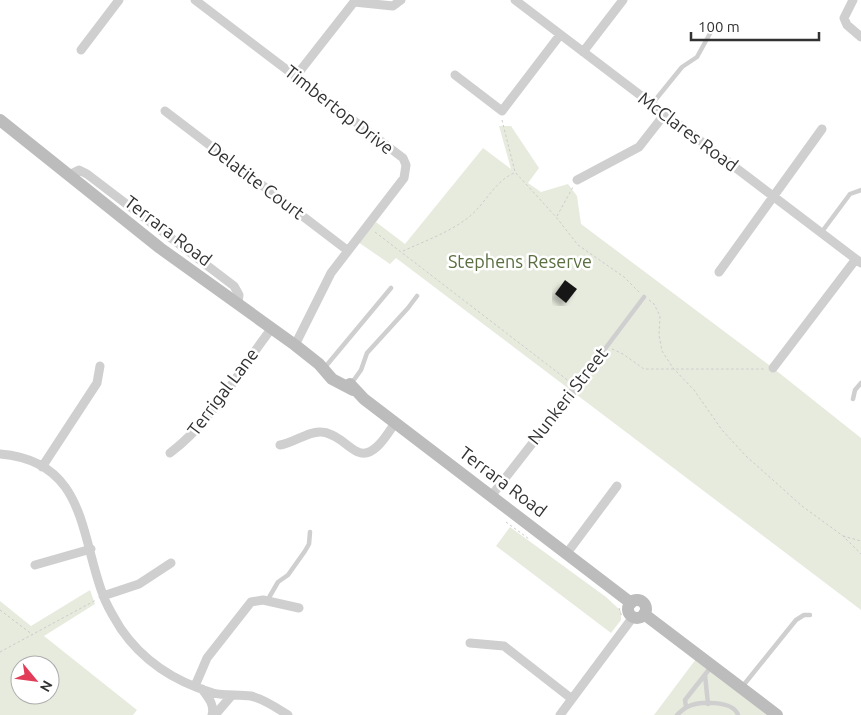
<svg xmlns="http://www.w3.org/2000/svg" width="861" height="715" viewBox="0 0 861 715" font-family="Ubuntu,sans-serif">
<defs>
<filter id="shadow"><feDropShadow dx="-4.5" dy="4.5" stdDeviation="2.5" flood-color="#0004"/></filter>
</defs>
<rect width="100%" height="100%" fill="#fff"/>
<!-- green -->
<path fill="#e7ebde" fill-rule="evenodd" d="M 499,126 L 511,126 L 539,168 L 528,183 L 541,192 L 568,184 L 577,196 L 581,224 L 773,368 L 861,438 L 861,610 L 396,258 L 390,264 L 358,242 L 376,222 L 405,244 L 483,148 L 511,169 Z
M 510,527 L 606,597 L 621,611 L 621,620 L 611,633 L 496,546 Z
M 90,590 L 95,604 L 44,636 L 137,710 L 133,715 L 0,715 L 0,601 L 31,626 ZM 20,665 L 50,665 L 50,695 L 20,695 Z
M 696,659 L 768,715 L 654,715 Z"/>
<!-- building -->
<path fill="#191919" filter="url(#shadow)" d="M 565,280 L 577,289 L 566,303 L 555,294 Z"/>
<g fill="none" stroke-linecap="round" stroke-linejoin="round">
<!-- path -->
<path stroke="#ccc" stroke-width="1" stroke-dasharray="2.5 2.5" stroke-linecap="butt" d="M 502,120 L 515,172 L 556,217 L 578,245 L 624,277 L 640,293
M 557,216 L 573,187
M 375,232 L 570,382
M 403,251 C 425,241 450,232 469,217 C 486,203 494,182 514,173
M 649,300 L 654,304 L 660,316 L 659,335 L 662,351 L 673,368 L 694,390 L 722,430 L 746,456 L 802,506 L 843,536 L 861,554
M 612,349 L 623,354 L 644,369 L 765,369
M 506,522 L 529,539
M 843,536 L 861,541
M 619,608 L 622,617
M 0,610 L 33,635
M 0,652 L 96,600"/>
<!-- lane -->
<path stroke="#cfcfcf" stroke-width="4.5" d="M 652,104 L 682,67 L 697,57 L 713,28
M 821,233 L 850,194 L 861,190
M 326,366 L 391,288
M 351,384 L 361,370 L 367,353 L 408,308 L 417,296
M 574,390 L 644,297
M 853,399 L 855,390 L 861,383
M 267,601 L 278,582 L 288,575 L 305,551 L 309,544 L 310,532
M 705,675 L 708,704
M 742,687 L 796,620 L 804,615 L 810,615
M 686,707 L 685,700 L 711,667
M 677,715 C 680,712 683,709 687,707 C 699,701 733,700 738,715"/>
<!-- street -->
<path stroke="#cfcfcf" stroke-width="9" d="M 195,0 L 403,158 L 406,165 L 404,178 L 331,273 L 295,345
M 515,0 L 861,263
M 853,0 L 844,18 L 847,25 L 861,37
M 81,50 L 119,0
M 583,52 L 623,0
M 455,75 L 502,111 L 560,35
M 296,76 L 354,2 L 393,6 L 401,0
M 165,111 L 347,250
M 69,175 L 79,170 L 87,174 L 234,286 L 239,295 L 238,303
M 577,180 L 639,147 L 664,115
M 719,272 L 822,129
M 773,368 L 856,259
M 280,445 C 294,443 308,431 321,432 C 329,432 336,437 342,441 C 347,445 353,450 358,452 C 374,459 388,433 395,423
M 170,453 C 213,421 239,370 272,328
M 0,454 C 86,461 80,535 103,595 C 107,607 115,619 121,629 C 143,661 176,682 213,693 C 225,696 239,694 251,696 C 264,699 277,708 288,715
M 42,467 L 97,383 L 100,366
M 492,495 L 574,390
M 567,553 L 617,486
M 35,565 L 91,549
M 103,596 L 139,584 L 171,563
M 470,643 L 504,646 L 572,699
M 195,686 L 207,658 L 251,602 L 263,600 L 299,608
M 202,689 C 208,697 215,705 212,715
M 215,715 L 232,695
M 560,715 L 633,617"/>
<!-- secondary -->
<path stroke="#bcbcbc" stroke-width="12" d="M 0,120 L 160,248 L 295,345 L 319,364 L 332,379 L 353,390
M 350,384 L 364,399 L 631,603
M628 609a9 9 0 1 1 18 0a9 9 0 1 1-18 0Z
M 644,614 L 777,715"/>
</g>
<g text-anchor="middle" stroke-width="5" stroke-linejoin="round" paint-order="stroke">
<!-- street labels -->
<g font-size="18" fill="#323232" stroke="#fff">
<text transform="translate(339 110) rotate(38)" y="6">Timbertop Drive</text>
<text transform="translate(688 132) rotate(37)" y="6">McClares Road</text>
<text transform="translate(256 181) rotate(37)" y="6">Delatite Court</text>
<text transform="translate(168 231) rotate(37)" y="6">Terrara Road</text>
<text transform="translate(223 392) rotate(-53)" y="6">Terrigal Lane</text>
<text transform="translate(568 396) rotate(-52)" y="6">Nunkeri Street</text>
<text transform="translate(503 482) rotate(37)" y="6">Terrara Road</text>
</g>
<!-- park labels -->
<g font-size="18" fill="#5a6e40" stroke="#fff">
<text x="520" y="268">Stephens Reserve</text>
</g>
</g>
<!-- north arrow -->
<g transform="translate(35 680) rotate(119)"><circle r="24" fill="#ffffff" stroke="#adadad"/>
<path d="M0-4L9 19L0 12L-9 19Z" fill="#e23c59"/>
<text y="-8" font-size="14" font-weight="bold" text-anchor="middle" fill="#323232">N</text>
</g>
<!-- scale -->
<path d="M691 32v8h128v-8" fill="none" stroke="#323232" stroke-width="2.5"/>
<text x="698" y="32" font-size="15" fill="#323232" stroke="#ffffff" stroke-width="4" paint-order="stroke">100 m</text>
</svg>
